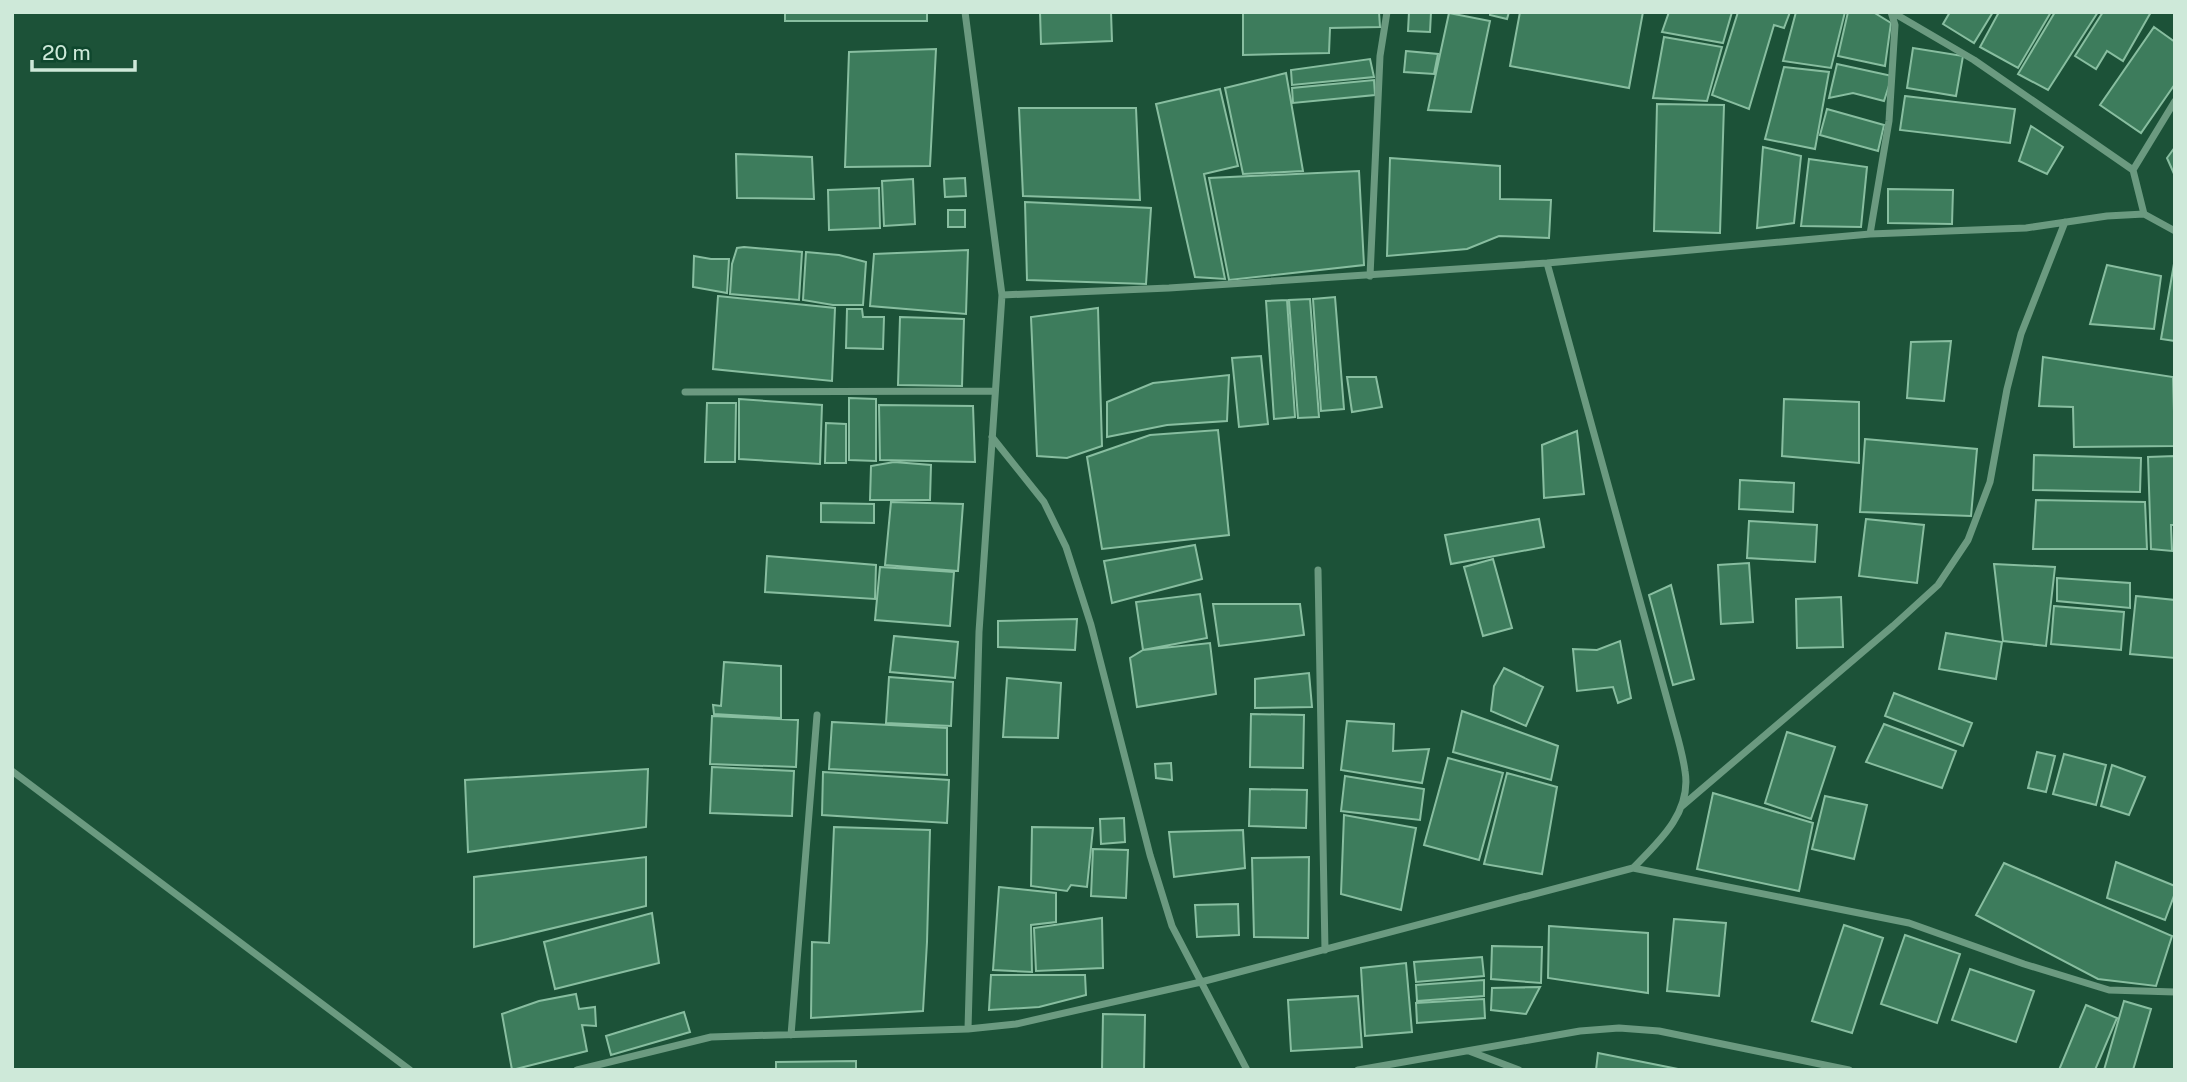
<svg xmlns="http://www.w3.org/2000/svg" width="2187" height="1082" viewBox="0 0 2187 1082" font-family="'Public Sans',sans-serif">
<rect width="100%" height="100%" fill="#1c5238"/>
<!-- building -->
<path fill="#3d7c5c" stroke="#88bea0" stroke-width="2" d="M 785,12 L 927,12 L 927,21 L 785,21 Z
M 1040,12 L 1111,12 L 1112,41 L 1041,44 Z
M 1243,12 L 1379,12 L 1380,27 L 1330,28 L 1329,53 L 1243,55 Z
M 1409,12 L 1431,12 L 1430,32 L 1408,31 Z
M 1490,12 L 1509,12 L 1507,19 L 1490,15 Z
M 1520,12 L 1643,12 L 1629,88 L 1510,66 Z
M 1669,12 L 1732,12 L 1723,43 L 1662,32 Z
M 1738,12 L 1790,12 L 1784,28 L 1774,25 L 1749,109 L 1712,95 Z
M 1796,12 L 1845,12 L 1831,68 L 1783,61 Z
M 1848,12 L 1873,12 L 1891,23 L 1885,66 L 1838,56 Z
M 1950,12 L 1993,12 L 1974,43 L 1943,24 Z
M 1999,12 L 2051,12 L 2018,68 L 1980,47 Z
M 2055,12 L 2098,12 L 2048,90 L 2018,74 Z
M 2103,12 L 2151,12 L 2123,61 L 2107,51 L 2096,69 L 2075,56 Z
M 1449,13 L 1490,21 L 1471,112 L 1428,110 Z
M 2154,27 L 2175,42 L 2175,84 L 2141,133 L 2100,105 Z
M 1664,37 L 1722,47 L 1707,101 L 1653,98 Z
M 1913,48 L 1963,56 L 1956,96 L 1907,88 Z
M 936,49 L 930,166 L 845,167 L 849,52 Z
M 1406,51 L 1438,54 L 1434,74 L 1404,72 Z
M 1370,59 L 1374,77 L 1292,85 L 1291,70 Z
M 1837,64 L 1892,76 L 1884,101 L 1853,93 L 1829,98 Z
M 1784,67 L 1829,72 L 1815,149 L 1765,139 Z
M 1286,73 L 1303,171 L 1243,174 L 1225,88 Z
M 1374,80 L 1375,95 L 1293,103 L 1292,88 Z
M 1220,89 L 1238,166 L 1204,174 L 1225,279 L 1195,277 L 1156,104 Z
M 1905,96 L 2015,109 L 2010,143 L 1900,130 Z
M 1657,104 L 1724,105 L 1720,233 L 1654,231 Z
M 1019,108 L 1136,108 L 1140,200 L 1023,196 Z
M 1827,109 L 1884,125 L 1878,151 L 1820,135 Z
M 2031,126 L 2063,147 L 2047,174 L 2019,161 Z
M 1763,147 L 1801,156 L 1794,223 L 1757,228 Z
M 2175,147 L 2175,176 L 2167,158 Z
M 736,154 L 812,157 L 814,199 L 737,198 Z
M 1390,158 L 1500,166 L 1500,199 L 1551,200 L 1549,238 L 1499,236 L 1467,249 L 1387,256 Z
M 1809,159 L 1867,167 L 1861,227 L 1801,226 Z
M 1359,171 L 1364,265 L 1229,280 L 1209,178 Z
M 965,178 L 966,196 L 945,197 L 944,179 Z
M 913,179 L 915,224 L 884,226 L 882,181 Z
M 879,188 L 880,228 L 829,230 L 828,190 Z
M 1888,189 L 1953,190 L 1952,224 L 1888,223 Z
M 1025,202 L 1151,208 L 1146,284 L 1027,280 Z
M 948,210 L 965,210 L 965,227 L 948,227 Z
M 744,247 L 802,252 L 799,300 L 730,294 L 732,264 L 737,248 Z
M 968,250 L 966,314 L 870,306 L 874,254 Z
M 806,252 L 839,255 L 866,262 L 863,305 L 833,305 L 803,300 Z
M 694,256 L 711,259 L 729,259 L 727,293 L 693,287 Z
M 2175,258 L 2175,341 L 2161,339 Z
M 2107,265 L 2161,276 L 2154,329 L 2090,324 Z
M 718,296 L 835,308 L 832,381 L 713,369 Z
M 1335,297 L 1344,409 L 1321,411 L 1313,299 Z
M 1310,299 L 1319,417 L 1298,418 L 1289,300 Z
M 1287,300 L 1295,417 L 1274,419 L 1266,301 Z
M 1098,308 L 1102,446 L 1067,458 L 1037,456 L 1031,317 Z
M 847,309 L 862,309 L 863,317 L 884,317 L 883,349 L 846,348 Z
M 900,317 L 964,319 L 962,386 L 898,385 Z
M 1951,341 L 1944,401 L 1907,398 L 1911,342 Z
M 1261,356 L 1268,424 L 1239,427 L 1232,358 Z
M 2043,357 L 2173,377 L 2175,446 L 2074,447 L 2073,407 L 2039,406 Z
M 1229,375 L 1227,421 L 1167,425 L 1107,437 L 1107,402 L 1153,383 Z
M 1347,377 L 1376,377 L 1382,407 L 1352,412 Z
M 849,398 L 876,399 L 876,461 L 849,460 Z
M 739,399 L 822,405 L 820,464 L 739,459 Z
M 1784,399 L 1859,402 L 1859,463 L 1782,456 Z
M 707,403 L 736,403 L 735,462 L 705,462 Z
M 879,405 L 973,406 L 975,462 L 880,460 Z
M 826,423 L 846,424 L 846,463 L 825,463 Z
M 1218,430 L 1229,535 L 1102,549 L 1087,457 L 1150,435 Z
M 1577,431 L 1584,494 L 1544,498 L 1542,445 Z
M 1865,439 L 1977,449 L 1971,516 L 1860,512 Z
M 2034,455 L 2141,458 L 2140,492 L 2033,490 Z
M 2175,456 L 2175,525 L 2171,525 L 2172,551 L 2151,549 L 2148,457 Z
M 894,462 L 931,465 L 930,500 L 870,500 L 871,466 Z
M 1740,480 L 1794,483 L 1793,512 L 1739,509 Z
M 2036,500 L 2145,502 L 2147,549 L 2033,549 Z
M 891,502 L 963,504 L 958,571 L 885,565 Z
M 821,503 L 874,504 L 874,523 L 821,522 Z
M 1539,519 L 1544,547 L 1451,564 L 1445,535 Z
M 1866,519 L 1924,525 L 1917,583 L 1859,576 Z
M 1749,521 L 1817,525 L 1815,562 L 1747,558 Z
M 1195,545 L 1202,579 L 1112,603 L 1104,561 Z
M 767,556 L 876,565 L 875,599 L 765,592 Z
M 1493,559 L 1512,628 L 1483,636 L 1464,567 Z
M 1749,563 L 1753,622 L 1721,624 L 1718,565 Z
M 1994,564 L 2055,567 L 2046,646 L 2003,641 Z
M 880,567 L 954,572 L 950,626 L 875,620 Z
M 2057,578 L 2130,583 L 2130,608 L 2057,601 Z
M 1671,585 L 1694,679 L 1673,685 L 1649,595 Z
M 1200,594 L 1207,638 L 1143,650 L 1136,602 Z
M 2136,596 L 2175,600 L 2175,658 L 2130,654 Z
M 1841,597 L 1843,647 L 1797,648 L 1796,599 Z
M 1213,604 L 1300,604 L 1304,635 L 1219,646 Z
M 2054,606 L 2124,612 L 2121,650 L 2051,644 Z
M 1077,619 L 1075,650 L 998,647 L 998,621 Z
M 1946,633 L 2002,642 L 1996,679 L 1939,669 Z
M 894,636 L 958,642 L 955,678 L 890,672 Z
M 1620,641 L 1631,698 L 1618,703 L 1613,687 L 1577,691 L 1573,649 L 1597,650 Z
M 1210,643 L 1216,694 L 1137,707 L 1130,658 L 1143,650 Z
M 724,662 L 781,666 L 781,718 L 714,714 L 713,705 L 721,706 Z
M 1504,668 L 1543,687 L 1526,726 L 1491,711 L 1494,686 Z
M 1309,673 L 1312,707 L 1255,708 L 1255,679 Z
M 889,677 L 953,682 L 951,726 L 886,723 Z
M 1007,678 L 1061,683 L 1058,738 L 1003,737 Z
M 1894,693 L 1972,723 L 1963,746 L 1885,716 Z
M 1462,711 L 1558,746 L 1551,780 L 1453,752 Z
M 1251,714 L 1304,715 L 1303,768 L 1250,767 Z
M 712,716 L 798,720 L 796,767 L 710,764 Z
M 1347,721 L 1394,724 L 1393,751 L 1429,749 L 1422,783 L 1341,770 Z
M 832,722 L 947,728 L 947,775 L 829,769 Z
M 1884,724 L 1956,751 L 1942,788 L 1866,762 Z
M 1787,732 L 1835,747 L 1811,819 L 1765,803 Z
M 2037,752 L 2055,756 L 2046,792 L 2028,788 Z
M 2064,754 L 2106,765 L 2096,805 L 2053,794 Z
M 1448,758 L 1503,773 L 1479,860 L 1424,845 Z
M 1171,763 L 1172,780 L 1156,778 L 1155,764 Z
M 2112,765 L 2145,777 L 2129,815 L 2101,806 Z
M 712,767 L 794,771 L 792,816 L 710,813 Z
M 648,769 L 646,827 L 468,852 L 465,780 Z
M 823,772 L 949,780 L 947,823 L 822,815 Z
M 1507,773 L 1557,787 L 1542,874 L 1484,864 Z
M 1345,776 L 1424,789 L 1420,820 L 1341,811 Z
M 1250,789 L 1307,790 L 1306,828 L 1249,826 Z
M 1713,793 L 1813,823 L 1799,891 L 1697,869 Z
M 1825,796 L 1867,805 L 1854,859 L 1812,849 Z
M 1344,815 L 1416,828 L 1401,910 L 1341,894 Z
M 1124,818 L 1125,842 L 1101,844 L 1100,819 Z
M 834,827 L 930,830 L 927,942 L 923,1011 L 811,1018 L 812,942 L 829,943 Z
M 1032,827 L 1093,828 L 1087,887 L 1071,885 L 1067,891 L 1031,886 Z
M 1243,830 L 1245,868 L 1174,877 L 1169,832 Z
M 1093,849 L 1128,850 L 1126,898 L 1091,896 Z
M 646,857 L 646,906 L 474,947 L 474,877 Z
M 1309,857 L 1308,938 L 1254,937 L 1252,858 Z
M 2116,862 L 2175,886 L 2175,893 L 2165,920 L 2107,898 Z
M 2004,863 L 2172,936 L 2156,986 L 2098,979 L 1976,915 Z
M 999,887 L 1056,893 L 1056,922 L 1031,925 L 1032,972 L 993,970 Z
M 1238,904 L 1239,935 L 1197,937 L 1195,905 Z
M 652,913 L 659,963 L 555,989 L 544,942 Z
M 1102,918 L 1103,968 L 1036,971 L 1034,928 Z
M 1674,919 L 1726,923 L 1719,996 L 1667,991 Z
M 1844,925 L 1883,938 L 1852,1033 L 1812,1021 Z
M 1549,926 L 1648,933 L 1648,993 L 1548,978 Z
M 1905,935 L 1960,954 L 1937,1023 L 1881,1004 Z
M 1492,946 L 1542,947 L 1541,983 L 1491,979 Z
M 1482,957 L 1484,976 L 1416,982 L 1414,962 Z
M 1406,963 L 1412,1032 L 1365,1036 L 1361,968 Z
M 1970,969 L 2034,991 L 2016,1042 L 1952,1020 Z
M 991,975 L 1085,975 L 1086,995 L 1039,1007 L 989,1010 Z
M 1484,980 L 1484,996 L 1417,1001 L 1416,985 Z
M 1540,987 L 1526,1014 L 1491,1010 L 1492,988 Z
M 576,994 L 579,1009 L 595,1007 L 596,1026 L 582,1025 L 587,1051 L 512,1070 L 502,1014 L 539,1001 Z
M 1358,996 L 1362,1047 L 1291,1051 L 1288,1000 Z
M 1484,999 L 1485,1018 L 1417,1023 L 1416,1003 Z
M 2124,1001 L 2151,1009 L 2133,1070 L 2104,1070 Z
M 2086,1005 L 2117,1018 L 2095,1070 L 2059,1070 Z
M 684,1012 L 690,1032 L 611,1055 L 606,1036 Z
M 1103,1014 L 1145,1015 L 1144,1070 L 1102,1070 Z
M 1598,1053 L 1683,1070 L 1596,1070 Z
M 856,1061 L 856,1070 L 776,1070 L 776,1062 Z"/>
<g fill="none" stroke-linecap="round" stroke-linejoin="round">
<!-- street -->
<path stroke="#6b9a80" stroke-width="7" d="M 965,12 L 1002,295 L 979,632 L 968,1029
M 1892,12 L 1974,60 L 2133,170 L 2144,214
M 2133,170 L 2175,101
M 1870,234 L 1889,121 L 1895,25 L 1891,12
M 1547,263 L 1675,728 C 1679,742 1683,757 1685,771 C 1692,812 1659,842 1633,868
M 1370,276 L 1380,56 L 1387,12
M 1002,295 L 1169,288 L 1547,263 L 1870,234 L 2026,228 L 2107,216 L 2144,214 L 2175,231
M 685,392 L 995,391
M 992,437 L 1044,502 L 1066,547 L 1091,625 L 1150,855 L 1172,926 L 1247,1070
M 1318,570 L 1325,950
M 12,771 L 410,1070
M 1682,806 L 1893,626 L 1938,585 L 1968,540 L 1990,482 L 2007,389 L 2021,334 L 2065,222
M 791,1035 L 817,715
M 1469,1051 L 1519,1070
M 577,1070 L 711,1037 L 968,1029 L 1016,1024 L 1201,982 L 1633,868 L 1909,923 L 2024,964 L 2109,990 L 2175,992
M 1358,1070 L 1580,1031 L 1619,1028 L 1659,1031 L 1849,1070"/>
</g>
<!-- border -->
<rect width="2187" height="1082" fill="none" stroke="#cee9d9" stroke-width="28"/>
<!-- scale -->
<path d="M32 60v10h103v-10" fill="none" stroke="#cee9d9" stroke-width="3.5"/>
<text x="42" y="60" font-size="21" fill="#cee9d9" stroke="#0f472e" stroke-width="5" paint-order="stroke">20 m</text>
</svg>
